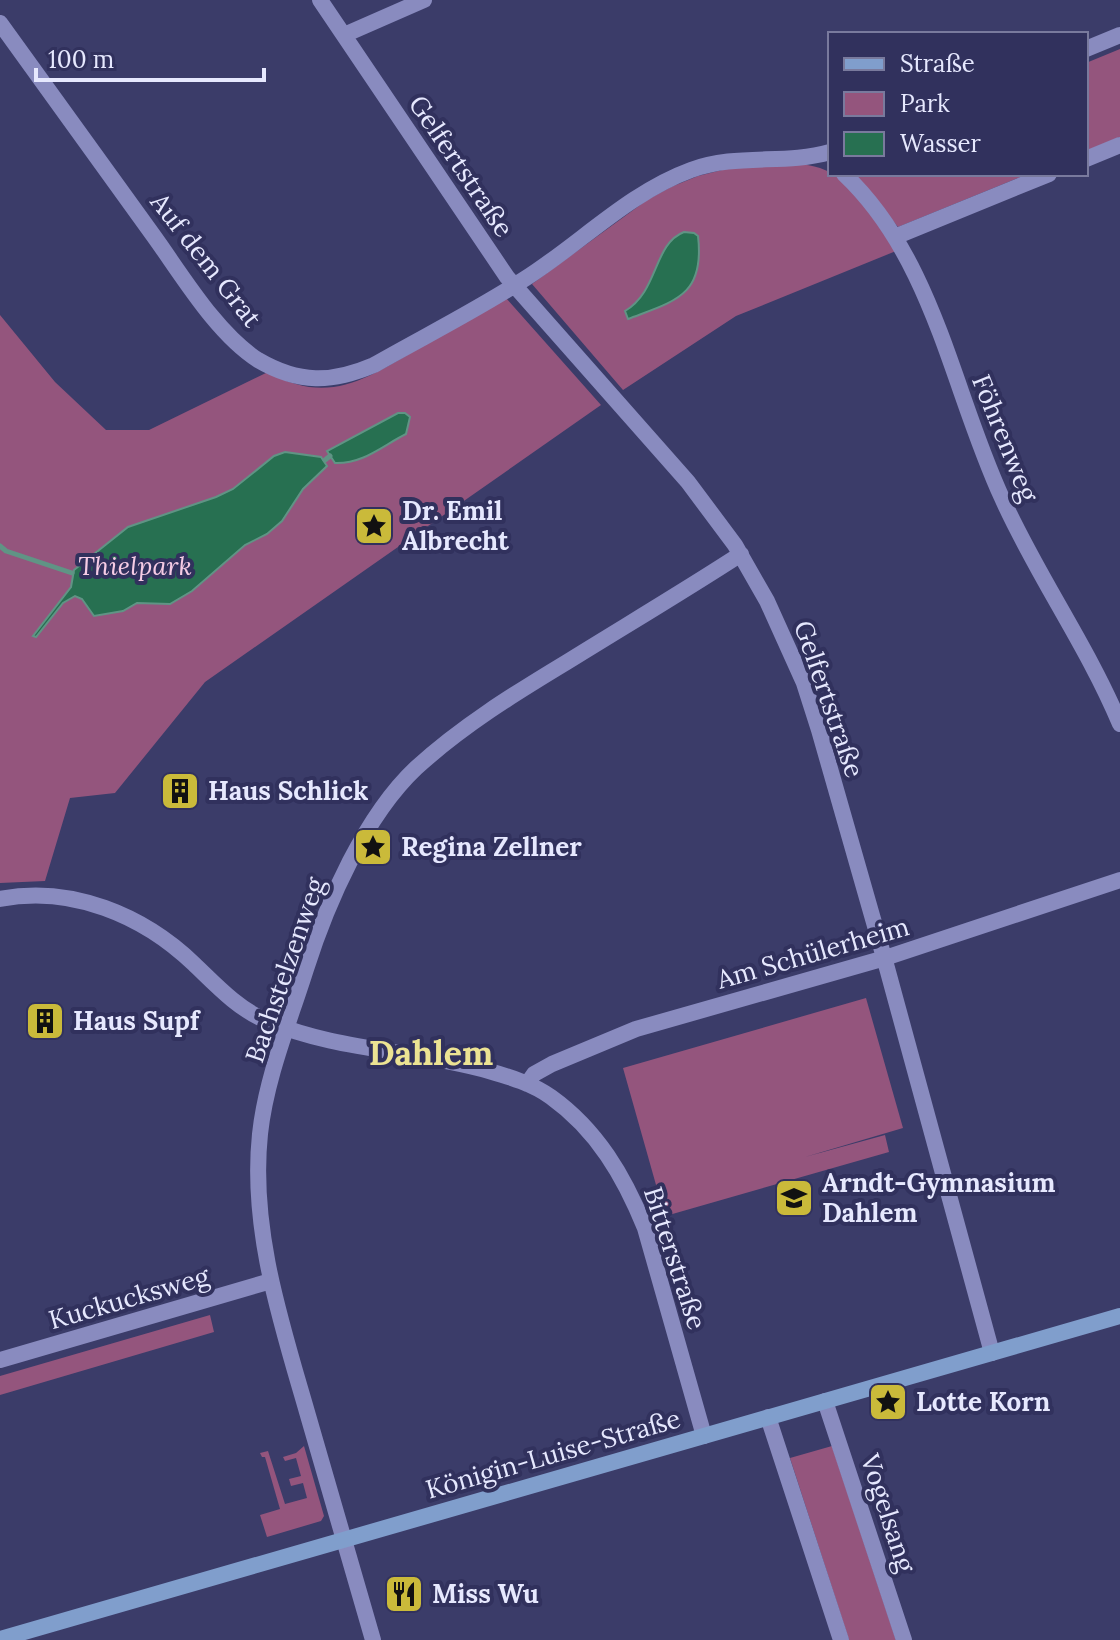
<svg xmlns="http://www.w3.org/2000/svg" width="1120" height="1640" viewBox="0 0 1120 1640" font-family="Lora,serif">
<rect width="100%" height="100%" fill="#3b3c69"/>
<!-- green -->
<path fill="#94557d" d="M 1120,49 L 1120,137 L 1086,151 L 1086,63 Z
M 775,163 C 790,164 805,163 820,168 C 853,179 877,222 896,251 L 736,316 L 623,390 L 532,284 L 647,200 L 671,187 L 698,176 L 726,169 Z
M 855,174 L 1028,174 L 898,227 Z
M 506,298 L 601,405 L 205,682 L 115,793 L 70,798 L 45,881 L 0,883 L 0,315 L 55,382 L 106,430 L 149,430 L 268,372 C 328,406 366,379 419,348 C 448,331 477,315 506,298 Z
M 866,998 L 903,1128 L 805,1157 L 885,1135 L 889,1152 L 669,1215 L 664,1198 L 660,1199 L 623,1068 Z
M 210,1315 L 214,1332 L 0,1395 L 0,1376 Z
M 304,1446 L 324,1516 L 321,1521 L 267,1537 L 260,1515 L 280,1509 L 265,1457 L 262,1457 L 260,1453 L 268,1451 L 285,1504 L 307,1498 L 303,1483 L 291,1486 L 289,1479 L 301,1476 L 296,1458 L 285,1461 L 283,1457 L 296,1453 Z
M 832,1446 L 896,1640 L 849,1640 L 790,1458 Z"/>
<!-- water -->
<path fill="#277051" stroke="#609485" stroke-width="2" d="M 684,232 L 694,233 L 698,236 C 705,296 675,301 628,319 L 625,311 C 659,291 653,244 684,232 Z
M 398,413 L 405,413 L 410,417 L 406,434 C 382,446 363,464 335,463 L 327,451 Z
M 285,452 L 321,457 L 327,466 L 303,489 L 282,521 L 267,534 L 245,545 L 192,591 L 170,604 L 137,603 L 123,611 L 94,616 L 82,599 L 75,596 L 63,603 L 36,637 L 33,636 L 71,587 L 74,570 L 128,527 L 216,497 L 233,489 L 274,456 Z"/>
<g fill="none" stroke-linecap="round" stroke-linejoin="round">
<!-- stream -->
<path stroke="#609485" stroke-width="5" d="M 325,460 L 330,456
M 0,546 L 6,551 L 72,573"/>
<!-- minor -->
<path stroke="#898bbf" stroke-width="16" d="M 320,0 L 507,277 L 688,482 L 735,545 L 767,601 L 804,683 L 819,730 L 887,968 L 992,1353
M 0,23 C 51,93 102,164 153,235 C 182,275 216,333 258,360 C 299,384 332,383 374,365 C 423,337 475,311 523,280 C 579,245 628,193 691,170 C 736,153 785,165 830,152
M 344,35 L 424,0
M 1086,49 L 1120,35
M 1086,159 L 1120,145
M 844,174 C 934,259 952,390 1002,498 C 1037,576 1087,645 1120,724
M 897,236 L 1049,174
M 0,899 C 71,885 143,915 194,964 C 215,984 238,1009 265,1020 C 335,1051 416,1050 489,1071 C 510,1077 533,1084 551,1097 C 597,1130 624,1176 645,1228 L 704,1436
M 527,1084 L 534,1074 L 552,1064 L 636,1029 L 885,958 L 1120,880
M 0,1360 L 271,1281
M 825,1401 L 904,1640
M 768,1417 L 841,1640
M 373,1640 C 351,1564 329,1488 307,1412 C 281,1322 250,1229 260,1134 C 266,1078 289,1023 306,969 C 327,903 365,816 416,768 C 462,726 514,694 567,662 C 625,626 684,591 741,554"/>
<!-- secondary -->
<path stroke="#809ecc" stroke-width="16" d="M 0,1639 L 1120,1316"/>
</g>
<!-- icons -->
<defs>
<symbol id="sight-square" viewBox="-11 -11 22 22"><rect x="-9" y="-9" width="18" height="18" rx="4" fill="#caba3a" stroke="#31315d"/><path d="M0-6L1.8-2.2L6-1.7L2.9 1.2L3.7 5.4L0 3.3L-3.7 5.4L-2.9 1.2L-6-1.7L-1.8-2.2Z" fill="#111"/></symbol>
<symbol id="building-square" viewBox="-11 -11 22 22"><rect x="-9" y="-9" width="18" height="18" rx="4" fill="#caba3a" stroke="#31315d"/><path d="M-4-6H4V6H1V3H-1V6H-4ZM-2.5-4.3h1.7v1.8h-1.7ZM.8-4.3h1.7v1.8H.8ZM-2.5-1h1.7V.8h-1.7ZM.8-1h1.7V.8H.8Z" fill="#111"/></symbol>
<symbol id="school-square" viewBox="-11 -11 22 22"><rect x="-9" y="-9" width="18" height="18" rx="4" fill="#caba3a" stroke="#31315d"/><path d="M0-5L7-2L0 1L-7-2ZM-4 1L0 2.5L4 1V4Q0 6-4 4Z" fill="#111"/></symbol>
<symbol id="restaurant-square" viewBox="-11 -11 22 22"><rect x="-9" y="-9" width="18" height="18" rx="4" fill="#caba3a" stroke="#31315d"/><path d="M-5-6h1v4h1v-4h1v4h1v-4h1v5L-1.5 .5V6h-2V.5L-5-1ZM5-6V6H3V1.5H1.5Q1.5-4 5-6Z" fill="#111"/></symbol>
</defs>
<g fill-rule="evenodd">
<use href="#sight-square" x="352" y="504" width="44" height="44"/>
<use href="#building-square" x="158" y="769" width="44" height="44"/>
<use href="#sight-square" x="351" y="825" width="44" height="44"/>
<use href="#building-square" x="23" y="999" width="44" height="44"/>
<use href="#school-square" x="772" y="1176" width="44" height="44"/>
<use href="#sight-square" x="866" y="1380" width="44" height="44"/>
<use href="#restaurant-square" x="382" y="1572" width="44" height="44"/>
</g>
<g text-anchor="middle" stroke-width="8" stroke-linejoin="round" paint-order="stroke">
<!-- street labels -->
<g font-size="26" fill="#e6e8fe" stroke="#31315d">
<text transform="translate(461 166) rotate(56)" y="9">Gelfertstraße</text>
<text transform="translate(206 260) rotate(52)" y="9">Auf dem Grat</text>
<text transform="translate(1005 438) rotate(68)" y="9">Föhrenweg</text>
<text transform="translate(829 699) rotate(71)" y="9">Gelfertstraße</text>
<text transform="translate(813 953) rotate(-16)" y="9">Am Schülerheim</text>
<text transform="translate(285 970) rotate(-71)" y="9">Bachstelzenweg</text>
<text transform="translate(675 1258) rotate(72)" y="9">Bitterstraße</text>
<text transform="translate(129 1298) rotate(-16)" y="9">Kuckucksweg</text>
<text transform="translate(553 1454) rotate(-16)" y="9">Königin-Luise-Straße</text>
<text transform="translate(888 1513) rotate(72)" y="9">Vogelsang</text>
</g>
<!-- poi labels -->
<g font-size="26" font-weight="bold" fill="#e6e8fe" stroke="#31315d" text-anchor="start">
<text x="402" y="520">Dr. Emil<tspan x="402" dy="30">Albrecht</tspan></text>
<text x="208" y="800">Haus Schlick</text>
<text x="401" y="856">Regina Zellner</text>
<text x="73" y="1030">Haus Supf</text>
<text x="822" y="1192">Arndt-Gymnasium<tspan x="822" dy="30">Dahlem</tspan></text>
<text x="916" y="1411">Lotte Korn</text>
<text x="432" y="1603">Miss Wu</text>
</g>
<!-- park labels -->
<g font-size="26" font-style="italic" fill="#f6cce5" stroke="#31315d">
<text x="135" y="575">Thielpark</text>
</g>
<!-- district labels -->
<g font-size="34" font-weight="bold" fill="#ece393" stroke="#31315d">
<text x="431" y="1065">Dahlem</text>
</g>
</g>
<!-- legend -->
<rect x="828" y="32" width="260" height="144" fill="#31315d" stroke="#797a9d" stroke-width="2"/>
<rect x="844" y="58" width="40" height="12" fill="#809ecc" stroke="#797a9d" stroke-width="2"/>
<text x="900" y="72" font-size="24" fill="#e6e8fe">Straße</text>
<rect x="844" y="92" width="40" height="24" fill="#94557d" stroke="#797a9d" stroke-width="2"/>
<text x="900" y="112" font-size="24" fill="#e6e8fe">Park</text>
<rect x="844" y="132" width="40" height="24" fill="#277051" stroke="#797a9d" stroke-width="2"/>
<text x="900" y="152" font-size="24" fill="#e6e8fe">Wasser</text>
<!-- scale -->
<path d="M36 68v12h228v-12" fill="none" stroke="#e6e8fe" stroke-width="4"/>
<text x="48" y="68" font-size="24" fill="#e6e8fe" stroke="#31315d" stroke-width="6" paint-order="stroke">100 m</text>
</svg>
